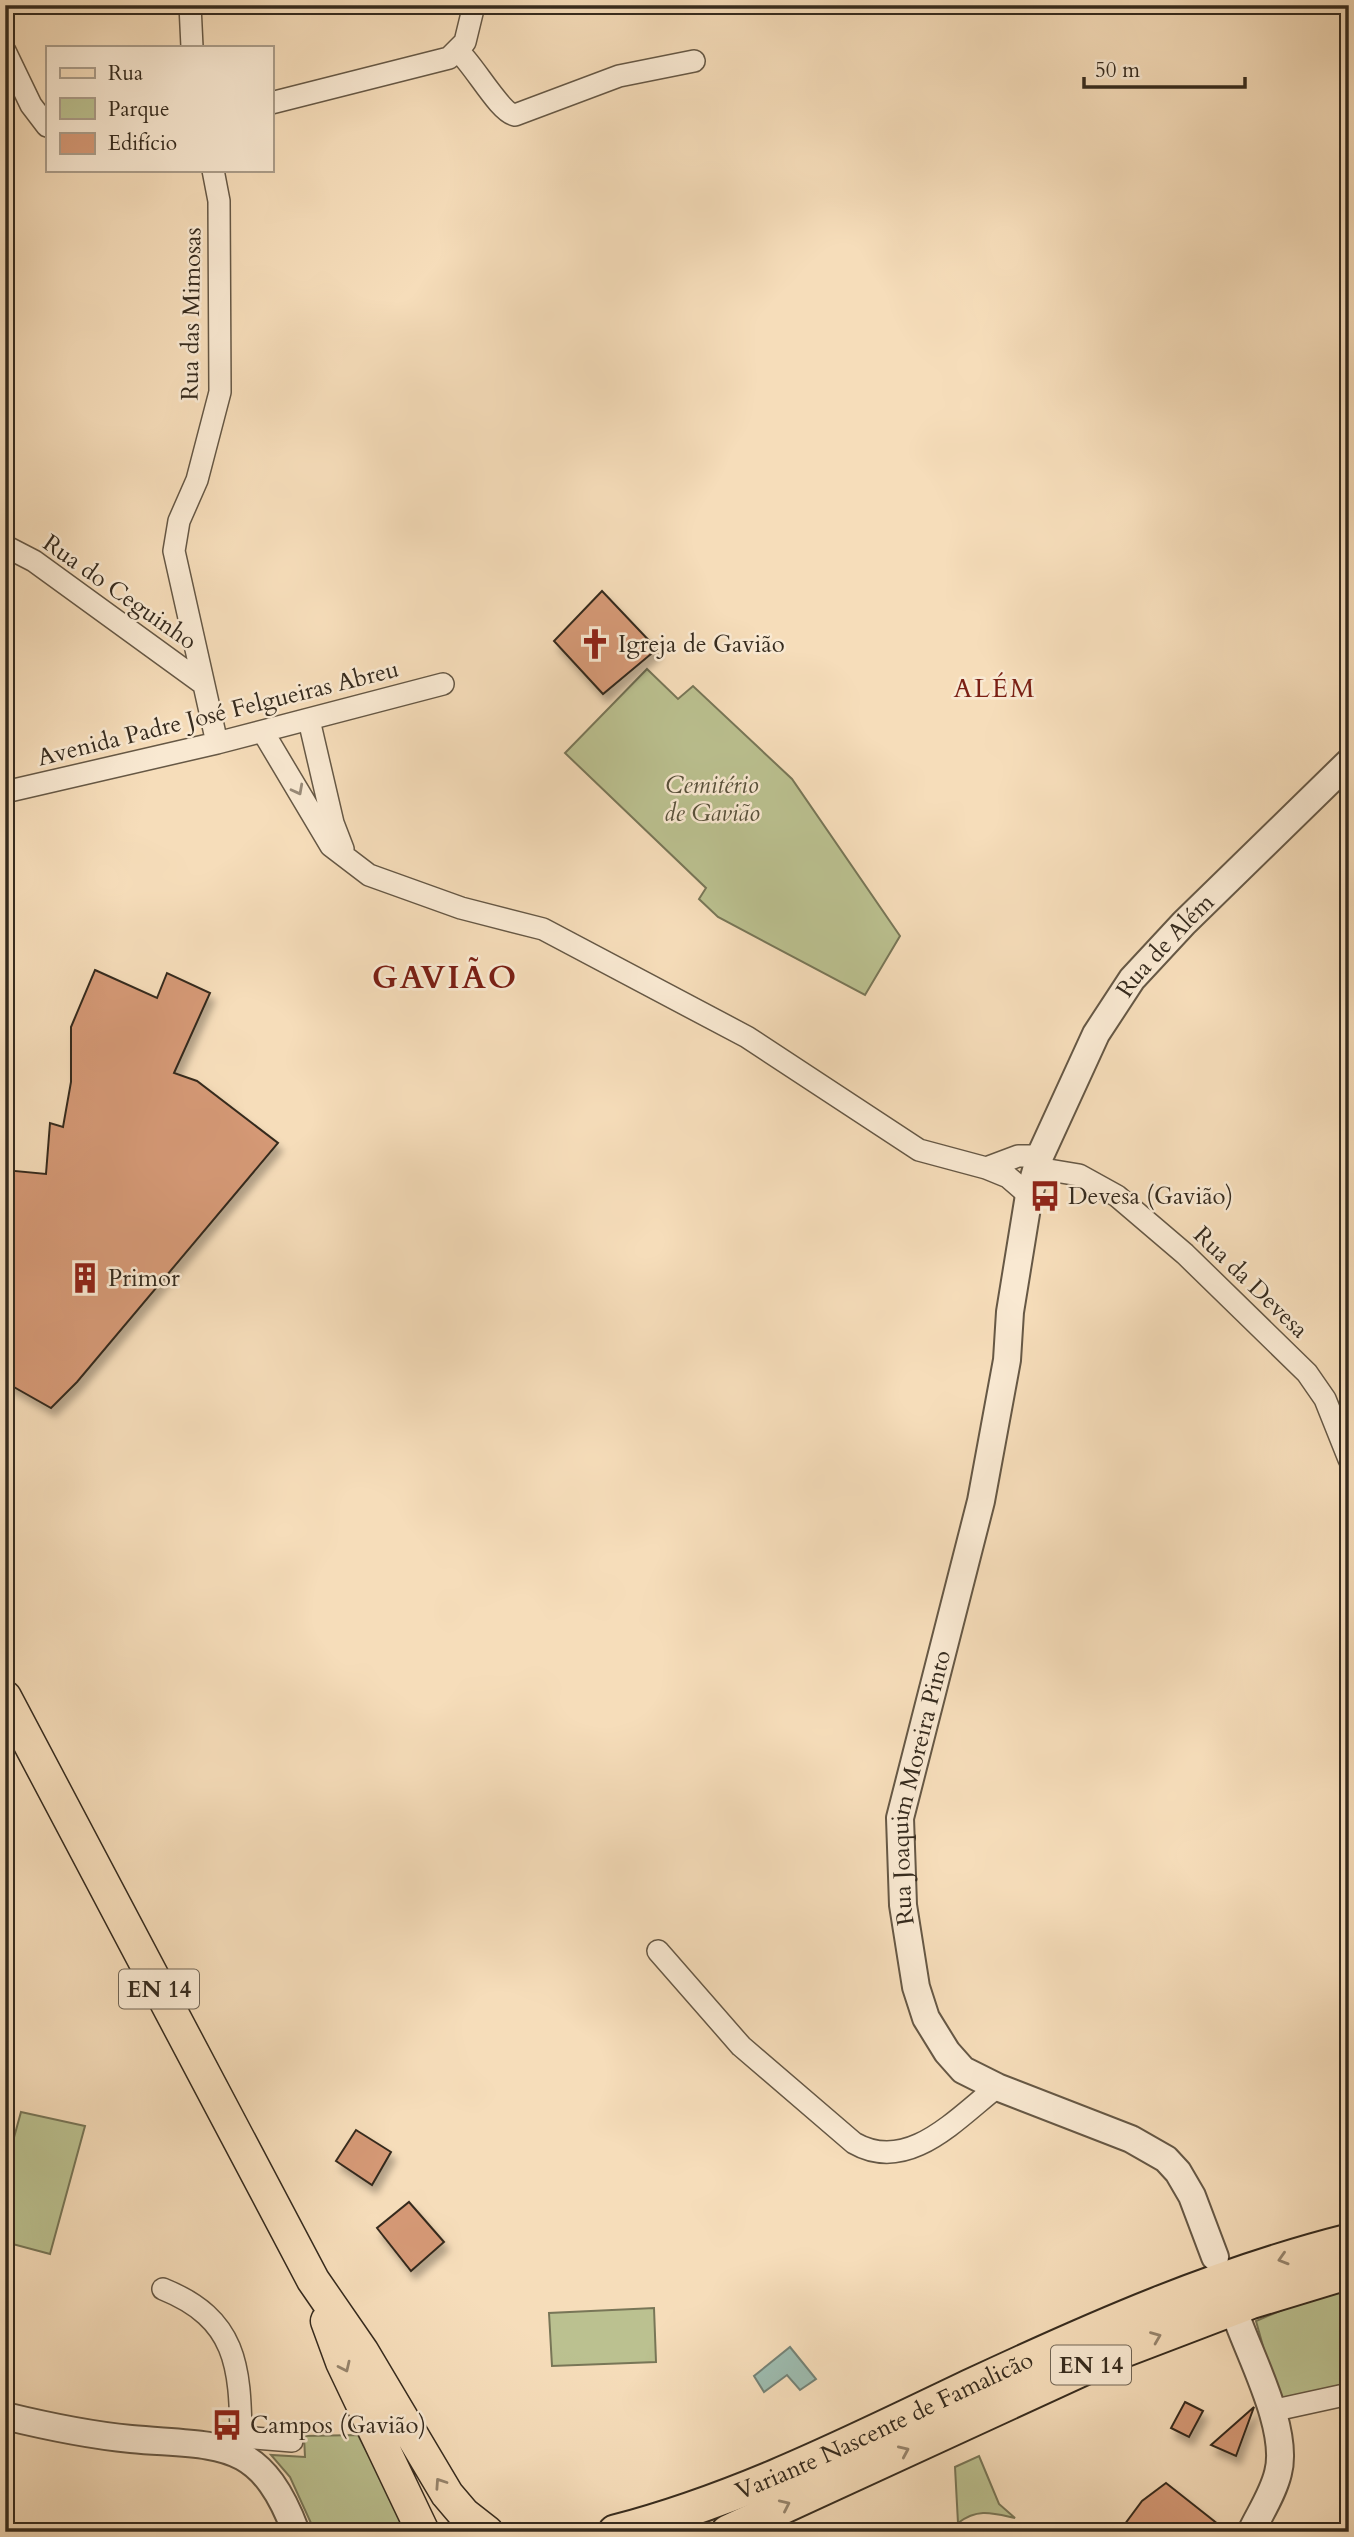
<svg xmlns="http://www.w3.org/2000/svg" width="1354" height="2537" viewBox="0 0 1354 2537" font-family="Cardo,serif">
<defs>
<filter id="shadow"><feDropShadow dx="4.5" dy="8" stdDeviation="3.5" flood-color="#0004"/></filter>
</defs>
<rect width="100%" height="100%" fill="#f6ddba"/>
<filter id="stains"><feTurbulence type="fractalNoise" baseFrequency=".00286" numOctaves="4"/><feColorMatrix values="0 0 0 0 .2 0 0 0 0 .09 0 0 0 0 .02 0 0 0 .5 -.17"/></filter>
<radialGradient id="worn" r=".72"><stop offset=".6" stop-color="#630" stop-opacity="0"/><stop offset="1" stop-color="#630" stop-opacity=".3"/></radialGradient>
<!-- green -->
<path fill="#bbc190" stroke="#787657" stroke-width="2" d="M 647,669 L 678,699 L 693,686 L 792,779 L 900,936 L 865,995 L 718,917 L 699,899 L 706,888 L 565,753 Z
M 21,2112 L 85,2126 L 50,2254 L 5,2242 L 5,2170 Z
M 1349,2282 L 1349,2383 L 1278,2400 L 1256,2321 Z
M 654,2308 L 656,2362 L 552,2366 L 549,2313 Z
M 358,2435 L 408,2532 L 315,2532 L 290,2477 L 271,2455 L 305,2457 L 304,2436 Z
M 979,2456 L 999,2504 L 1015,2518 C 992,2513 978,2508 958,2523 L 955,2467 Z"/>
<!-- water -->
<path fill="#9dbcb0" stroke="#748276" stroke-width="2" d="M 790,2347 L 816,2379 L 800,2390 L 787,2375 L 764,2392 L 754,2376 Z"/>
<!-- building -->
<path fill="#d59976" stroke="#362b1e" stroke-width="2" filter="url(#shadow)" d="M 602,591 L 657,649 L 603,694 L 554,641 Z
M 95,970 L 157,998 L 167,973 L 210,993 L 174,1073 L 197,1081 L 278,1143 L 77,1382 L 51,1408 L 5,1382 L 5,1170 L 46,1174 L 50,1123 L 63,1127 L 71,1082 L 71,1027 Z
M 356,2130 L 391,2152 L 372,2185 L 336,2161 Z
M 409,2202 L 444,2242 L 411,2271 L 377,2228 Z
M 1185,2402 L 1203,2411 L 1189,2437 L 1171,2428 Z
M 1254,2407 L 1236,2456 L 1211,2445 Z
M 1166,2483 L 1228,2532 L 1119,2532 L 1142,2501 Z"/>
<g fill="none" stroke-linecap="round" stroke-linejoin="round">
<defs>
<path id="minor" d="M 190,5 L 192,47
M 5,51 L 31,105 L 47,126
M 458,51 C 474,65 500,113 515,115 L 619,76 L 694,61
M 271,103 L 449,58 L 465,42 L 474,5
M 213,170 L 219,201 L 220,392 L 197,480 L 179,521 L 174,551 L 217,743
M 5,546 L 34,561 L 202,683
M 309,720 L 333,823 L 343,849
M 263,732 L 331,846 L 369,875 L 461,908 L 543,929 L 747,1037 L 919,1150 L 986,1168 L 1008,1177 L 1029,1195
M 5,792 L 217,743 L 443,684
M 986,1168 L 1018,1156 L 1040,1156
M 1037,1168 L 1079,1175 L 1117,1196 L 1185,1254 L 1307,1373 L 1325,1399 L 1349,1459
M 658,1951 L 741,2046 L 854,2143 C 908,2174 956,2119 997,2087
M 163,2289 C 237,2319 240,2366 241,2437
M 1271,2411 L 1349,2394
M 228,2440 L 241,2437 L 292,2441"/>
<g id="tertiary">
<path id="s1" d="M 1215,2257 L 1192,2196 L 1178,2172 L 1166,2159 L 1131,2139 L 997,2087 L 963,2070 L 947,2052 L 926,2018 L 916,1987 L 903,1905 L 900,1818 L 981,1501 L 1007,1360 L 1010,1312 L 1029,1195 L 1040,1156 L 1096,1034 L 1132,979 L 1184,923 L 1349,762"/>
<path d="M 1239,2324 C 1254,2364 1289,2432 1278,2473 C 1273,2494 1260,2513 1251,2532"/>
<path d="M 5,2416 C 46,2426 89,2435 131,2439 C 220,2447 260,2436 296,2532"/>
</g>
<path id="primary" d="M 5,1697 L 313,2280 L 362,2351 L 447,2494 L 464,2514 L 487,2532
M 327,2321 L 342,2362 L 423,2532"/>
<g id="trunk">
<path id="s2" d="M 615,2532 C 742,2499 855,2441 973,2385 C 1095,2328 1218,2274 1349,2241"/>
<path d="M 728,2532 L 1119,2352 L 1250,2302 L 1349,2272"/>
</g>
</defs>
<!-- minor casing -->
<use href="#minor" stroke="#665845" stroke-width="24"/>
<!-- tertiary casing -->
<use href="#tertiary" stroke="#665845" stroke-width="30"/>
<!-- primary casing -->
<use href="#primary" stroke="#362b1e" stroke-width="35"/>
<!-- trunk casing -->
<use href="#trunk" stroke="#362b1e" stroke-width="37"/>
<!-- minor -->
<use href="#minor" stroke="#f9e9d2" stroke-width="21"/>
<!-- tertiary -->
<use href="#tertiary" stroke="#f9e9d2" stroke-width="26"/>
<!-- primary -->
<use href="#primary" stroke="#f6ddba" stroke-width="32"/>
<!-- trunk -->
<use href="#trunk" stroke="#f6ddba" stroke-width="33"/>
</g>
<!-- one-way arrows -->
<defs><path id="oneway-chevron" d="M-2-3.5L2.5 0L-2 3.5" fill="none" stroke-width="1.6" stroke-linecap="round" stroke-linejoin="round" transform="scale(1.75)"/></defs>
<use stroke="#988a78" href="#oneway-chevron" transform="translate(298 790) rotate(62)"/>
<g stroke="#96846c">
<use href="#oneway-chevron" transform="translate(1283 2259) rotate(163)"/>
<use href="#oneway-chevron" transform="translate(1156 2337) rotate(-22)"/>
<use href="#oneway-chevron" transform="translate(345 2367) rotate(65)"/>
<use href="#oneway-chevron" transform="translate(904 2451) rotate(-24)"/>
<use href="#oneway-chevron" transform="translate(440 2483) rotate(-124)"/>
<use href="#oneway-chevron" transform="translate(785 2505) rotate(-25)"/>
</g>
<!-- icons -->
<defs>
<symbol id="church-bare" viewBox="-9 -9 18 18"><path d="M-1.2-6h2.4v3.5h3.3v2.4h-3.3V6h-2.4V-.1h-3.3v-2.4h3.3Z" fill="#8f2418" stroke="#f9e9d2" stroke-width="2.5" paint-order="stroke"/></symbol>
<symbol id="bus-bare" viewBox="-9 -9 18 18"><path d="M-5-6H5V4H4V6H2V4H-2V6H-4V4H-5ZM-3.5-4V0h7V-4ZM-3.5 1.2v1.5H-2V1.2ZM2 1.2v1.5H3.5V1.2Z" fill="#8f2418" stroke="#f9e9d2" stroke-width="2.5" paint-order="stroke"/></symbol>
<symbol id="building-bare" viewBox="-9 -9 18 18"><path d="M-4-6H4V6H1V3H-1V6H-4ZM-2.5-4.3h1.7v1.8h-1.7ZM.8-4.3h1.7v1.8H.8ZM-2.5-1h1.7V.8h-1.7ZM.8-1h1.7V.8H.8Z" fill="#8f2418" stroke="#f9e9d2" stroke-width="2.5" paint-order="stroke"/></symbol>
</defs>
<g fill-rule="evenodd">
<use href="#church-bare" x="573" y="622" width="44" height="44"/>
<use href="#bus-bare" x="1023" y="1174" width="44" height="44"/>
<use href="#building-bare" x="63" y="1256" width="44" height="44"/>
<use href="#bus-bare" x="205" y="2403" width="44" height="44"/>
</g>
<g text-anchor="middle" stroke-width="5" stroke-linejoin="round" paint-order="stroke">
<!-- shield labels -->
<g fill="#f9e9d2" stroke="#706454" stroke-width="2">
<rect x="119" y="1969.5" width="80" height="39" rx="5"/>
<rect x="1051" y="2345.5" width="80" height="39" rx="5"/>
</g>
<g font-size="23" font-weight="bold" fill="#362b1e">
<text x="159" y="1997">EN 14</text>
<text x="1091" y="2373">EN 14</text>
</g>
<!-- street labels -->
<g font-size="24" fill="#362b1e" stroke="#f9e9d2">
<text transform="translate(191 314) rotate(-89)" y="8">Rua das Mimosas</text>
<text transform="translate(120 592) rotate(35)" y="8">Rua do Ceguinho</text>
<text transform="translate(218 713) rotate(-14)" y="8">Avenida Padre José Felgueiras Abreu</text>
<text dy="8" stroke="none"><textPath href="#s1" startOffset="1524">Rua de Além</textPath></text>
<text transform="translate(1251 1282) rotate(44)" y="8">Rua da Devesa</text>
<text dy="8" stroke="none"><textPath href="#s1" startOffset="632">Rua Joaquim Moreira Pinto</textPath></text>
<text dy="8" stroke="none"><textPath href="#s2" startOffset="290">Variante Nascente de Famalicão</textPath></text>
</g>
<!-- poi labels -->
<g font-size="24" fill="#362b1e" stroke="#f9e9d2" text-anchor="start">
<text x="618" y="652">Igreja de Gavião</text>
<text x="1068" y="1204">Devesa (Gavião)</text>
<text x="108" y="1286">Primor</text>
<text x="250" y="2433">Campos (Gavião)</text>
</g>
<!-- park labels -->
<g font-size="24" font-style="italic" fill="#57503a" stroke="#f9e9d2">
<text x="712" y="793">Cemitério<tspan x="712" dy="28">de Gavião</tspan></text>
</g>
<!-- neighbourhood labels -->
<g font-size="26" letter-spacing="2" fill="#7a1f14" stroke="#f9e9d2">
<text x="995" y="697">ALÉM</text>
</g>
<!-- district labels -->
<g font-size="32" font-weight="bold" letter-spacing="2" fill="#7a1f14" stroke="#f9e9d2">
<text x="445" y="988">GAVIÃO</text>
</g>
</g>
<!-- margin -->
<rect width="1354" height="2537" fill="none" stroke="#f6ddba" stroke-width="28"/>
<rect x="7" y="7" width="1340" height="2523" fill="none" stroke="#362b1e" stroke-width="3.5"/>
<rect x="14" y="14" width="1326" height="2509" fill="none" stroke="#362b1e" stroke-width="2"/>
<!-- legend -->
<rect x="46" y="46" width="228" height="126" fill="#f9e9d2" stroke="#ab9d8a" stroke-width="2"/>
<rect x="60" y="68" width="35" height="10" fill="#f6ddba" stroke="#ab9d8a" stroke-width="2"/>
<text x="108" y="80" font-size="21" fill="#362b1e">Rua</text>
<rect x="60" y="98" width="35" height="21" fill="#bbc190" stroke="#ab9d8a" stroke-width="2"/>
<text x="108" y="116" font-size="21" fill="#362b1e">Parque</text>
<rect x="60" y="133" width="35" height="21" fill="#d59976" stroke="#ab9d8a" stroke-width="2"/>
<text x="108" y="150" font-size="21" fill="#362b1e">Edifício</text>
<!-- scale -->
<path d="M1084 77v10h161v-10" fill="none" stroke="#362b1e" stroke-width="3.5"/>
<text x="1095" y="77" font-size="21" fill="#362b1e" stroke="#f9e9d2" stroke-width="5" paint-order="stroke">50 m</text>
<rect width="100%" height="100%" filter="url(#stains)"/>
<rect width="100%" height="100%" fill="url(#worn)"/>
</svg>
